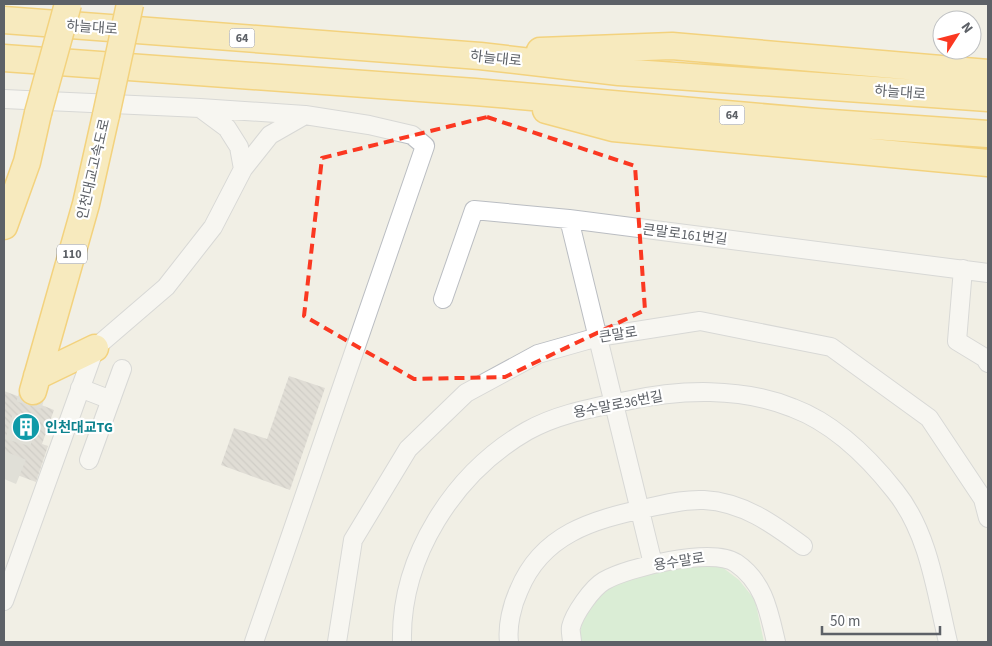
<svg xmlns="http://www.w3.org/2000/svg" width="992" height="646" viewBox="0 0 992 646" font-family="'Source Sans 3','Noto Sans KR',sans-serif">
<defs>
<pattern id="building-back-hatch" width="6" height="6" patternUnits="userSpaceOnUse" patternTransform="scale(1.25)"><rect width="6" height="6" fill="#ccc8c2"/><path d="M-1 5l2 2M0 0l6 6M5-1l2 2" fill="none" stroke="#a9a6a1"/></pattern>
</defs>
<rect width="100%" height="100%" fill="#f1efe5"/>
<!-- park -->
<path fill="#bfebc1" d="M 692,565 L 722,567 L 739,580 L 755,600 L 764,642 L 579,642 C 581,627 583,611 594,599 C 612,579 666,572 692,565 Z"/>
<!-- building -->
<path fill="url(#building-back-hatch)" d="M 289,376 L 325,388 L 290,490 L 221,465 L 234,428 L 267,439 Z
M 4,391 L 20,397 L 28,405 L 39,404 L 54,410 L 42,444 L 48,446 L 36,482 L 4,470 Z"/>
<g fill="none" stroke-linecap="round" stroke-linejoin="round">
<!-- highway-tunnel -->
<path stroke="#ccccc6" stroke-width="26" stroke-dasharray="26 13" stroke-linecap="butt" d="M 4,479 L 15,452 L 33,391"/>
<defs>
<path id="minor" d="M 4,99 L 200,108 L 227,128 L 239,147 L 243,169 L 213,227 L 166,287 L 95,348 L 4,601
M 200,108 L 305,115 L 369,125 L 412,135 L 425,146 L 254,642
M 243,169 L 270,135 L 305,115
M 569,219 L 653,564
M 963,269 L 957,341 L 985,358 L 988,363
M 443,299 L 474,210 L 569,219 L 988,273
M 80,388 L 111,400
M 89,460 L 122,369
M 337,642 L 353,540 L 408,449 L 466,393 L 538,354 L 598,337 L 700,321 L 831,347 L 929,418 L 983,499 L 988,518
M 402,642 C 400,557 454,473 527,431 C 557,414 592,408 626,401 C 680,389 741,387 793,408 C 833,423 869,458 895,491 C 929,533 936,592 948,642
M 509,642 C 507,626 512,605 519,590 C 542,534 592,520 647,508 C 666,504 685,499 704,500 C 743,502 773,524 803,546
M 572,642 C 572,638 570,631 571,627 C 574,614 592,588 604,581 C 627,567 713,547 736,563 C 764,582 769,612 776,642"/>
<path id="highway" d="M 4,20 L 480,56 L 619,72 L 988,98
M 540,51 L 672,46 L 988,73
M 4,58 L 475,92 L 817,122 L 988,134
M 546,110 L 613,128 L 988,163
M 4,226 L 27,162 L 38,113
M 37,376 L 95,348
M 33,391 L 86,204 L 106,115"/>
</defs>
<!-- minor casing -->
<use href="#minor" stroke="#babdc2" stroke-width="20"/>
<!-- highway casing -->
<use href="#highway" stroke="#f6b000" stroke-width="29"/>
<!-- minor -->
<use href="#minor" stroke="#fff" stroke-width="18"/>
<!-- highway -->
<use href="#highway" stroke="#ffe58e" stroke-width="26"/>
<defs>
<path id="highway-bridge" d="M 38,113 L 68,4
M 106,115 L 130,4"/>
</defs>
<!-- highway-bridge casing -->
<use href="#highway-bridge" stroke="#f6b000" stroke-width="29" stroke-linecap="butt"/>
<!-- highway-bridge -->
<use href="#highway-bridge" stroke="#ffe58e" stroke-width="26"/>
</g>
<!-- marked area -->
<path d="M0 0H992V646H0ZM 487,117 L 635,166 L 645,310 L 505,377 L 414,379 L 304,316 L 322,158 Z" fill="#f1efe5" fill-opacity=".55" fill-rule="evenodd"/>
<path fill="none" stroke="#fb3821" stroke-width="4" stroke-dasharray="10 6" stroke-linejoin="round" d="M 487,117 L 635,166 L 645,310 L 505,377 L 414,379 L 304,316 L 322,158 Z"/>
<!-- icons -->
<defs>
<symbol id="building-disc" viewBox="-11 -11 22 22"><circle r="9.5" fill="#0f9aa8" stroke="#fff"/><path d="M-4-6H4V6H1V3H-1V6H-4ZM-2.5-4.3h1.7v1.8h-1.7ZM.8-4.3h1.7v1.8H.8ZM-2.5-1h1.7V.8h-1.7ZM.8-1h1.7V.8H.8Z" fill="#fff"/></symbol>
</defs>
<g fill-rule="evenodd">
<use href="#building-disc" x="10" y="411" width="32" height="32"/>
</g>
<g text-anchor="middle" stroke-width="4.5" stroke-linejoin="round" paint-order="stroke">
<!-- shield labels -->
<g fill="#fff" stroke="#8e9095" stroke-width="1">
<rect x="229.5" y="28.5" width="25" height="19" rx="4"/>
<rect x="719.5" y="105.5" width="25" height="19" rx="4"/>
<rect x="57" y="244.5" width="30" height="19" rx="4"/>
</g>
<g font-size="12" font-weight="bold" fill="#5d6167">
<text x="242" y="42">64</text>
<text x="732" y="119">64</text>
<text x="72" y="258">110</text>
</g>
<!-- street labels -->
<g font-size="14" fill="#5d6167" stroke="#fff">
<text transform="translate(92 27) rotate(4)" y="5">하늘대로</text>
<text transform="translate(496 58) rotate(6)" y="5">하늘대로</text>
<text transform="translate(900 92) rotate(4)" y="5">하늘대로</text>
<text transform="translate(93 169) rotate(-77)" y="5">인천대교고속도로</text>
<text transform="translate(685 234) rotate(7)" y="5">큰말로161번길</text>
<text transform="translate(618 334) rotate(-9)" y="5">큰말로</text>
<text transform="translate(618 404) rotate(-11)" y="5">용수말로36번길</text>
<text transform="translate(679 561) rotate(-9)" y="5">용수말로</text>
</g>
<!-- culture labels -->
<g font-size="14" font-weight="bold" fill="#0d838f" stroke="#fff" text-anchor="start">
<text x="45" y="432">인천대교TG</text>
</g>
</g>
<!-- border -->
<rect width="992" height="646" fill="none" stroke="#5d6167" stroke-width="10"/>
<!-- north arrow -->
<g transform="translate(957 35) rotate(54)"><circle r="24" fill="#ffffff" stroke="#bec0c2"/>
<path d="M0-4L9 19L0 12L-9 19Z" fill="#fb3821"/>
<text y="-8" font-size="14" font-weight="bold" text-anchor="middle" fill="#5d6167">N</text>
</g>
<!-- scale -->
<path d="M822 626v8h118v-8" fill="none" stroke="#5d6167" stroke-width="2.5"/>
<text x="830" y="626" font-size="15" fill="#5d6167" stroke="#ffffff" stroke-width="4" paint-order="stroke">50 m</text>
</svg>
